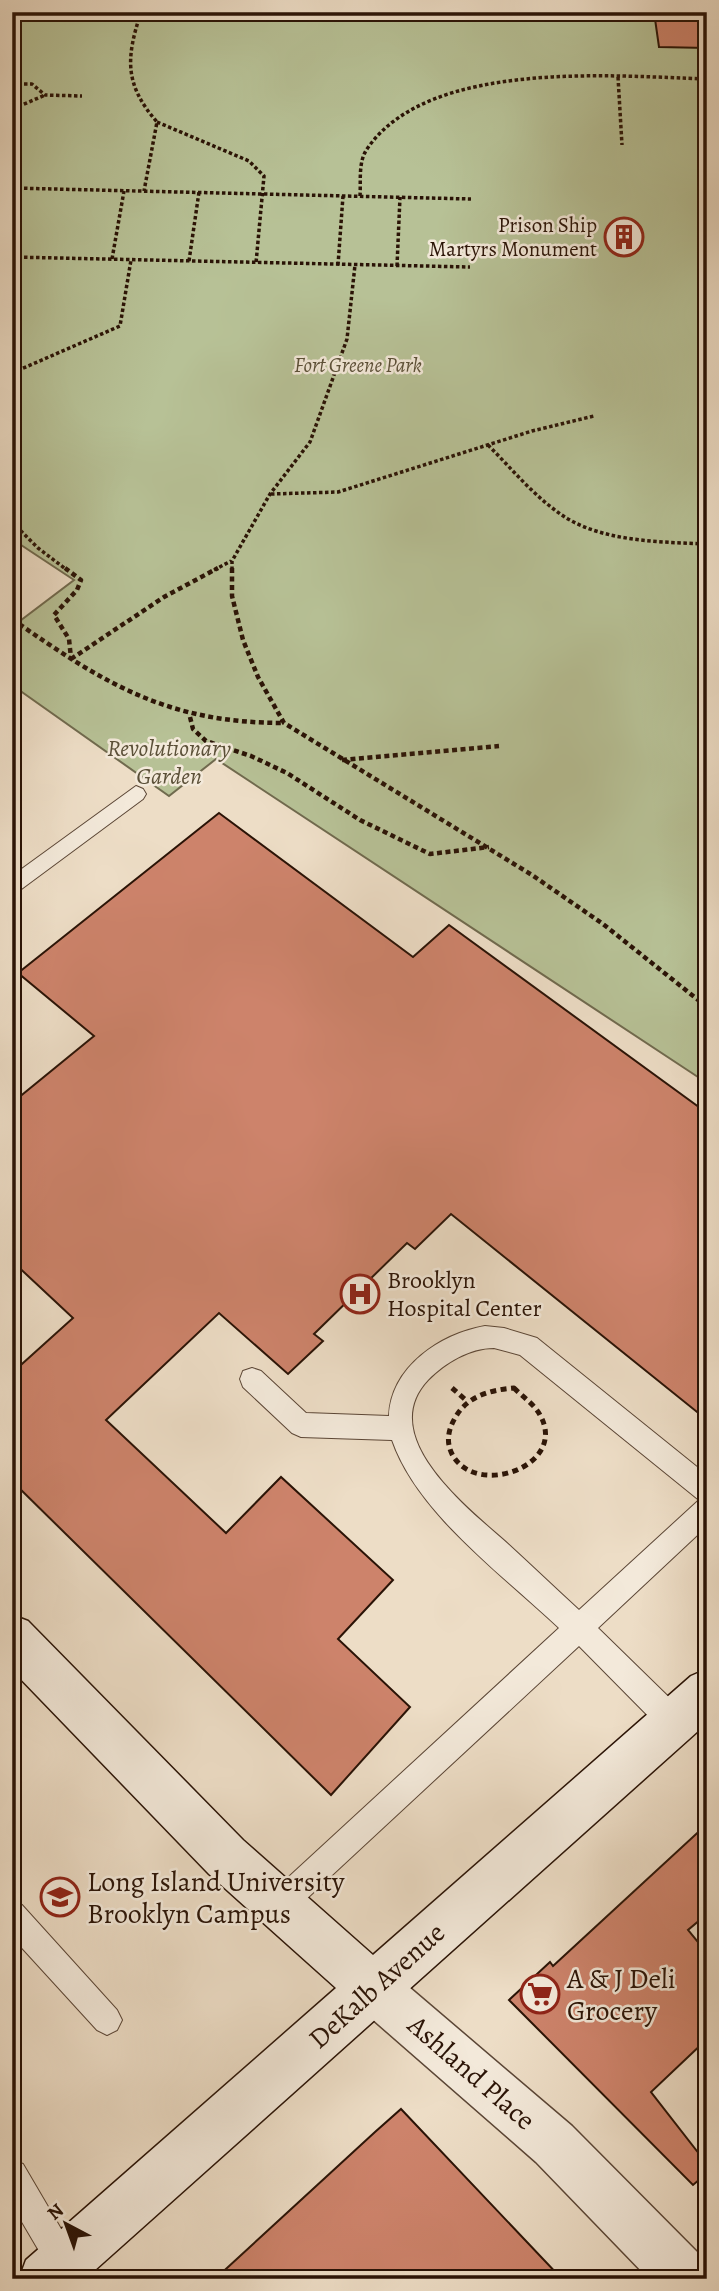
<svg xmlns="http://www.w3.org/2000/svg" width="719" height="2291" viewBox="0 0 719 2291" font-family="Alegreya,serif">
<rect width="100%" height="100%" fill="#edddc6"/>
<filter id="stains"><feTurbulence type="fractalNoise" baseFrequency=".00286" numOctaves="4"/><feColorMatrix values="0 0 0 0 .2 0 0 0 0 .09 0 0 0 0 .02 0 0 0 .5 -.17"/></filter>
<radialGradient id="worn" r=".72"><stop offset=".6" stop-color="#630" stop-opacity="0"/><stop offset="1" stop-color="#630" stop-opacity=".3"/></radialGradient>
<!-- green -->
<path fill="#b7c196" stroke="#706a4e" stroke-width="2" d="M 12,12 L 707,12 L 707,1083 L 216,759 L 169,796 L 12,685 L 12,627 L 74,580 L 12,539 Z"/>
<!-- building -->
<path fill="#cd836b" stroke="#2a1306" stroke-width="2" d="M 654,12 L 704,12 L 707,48 L 659,47 Z
M 219,813 L 413,957 L 449,925 L 707,1113 L 707,1420 L 451,1214 L 415,1249 L 407,1243 L 314,1334 L 323,1341 L 288,1374 L 219,1313 L 106,1420 L 226,1533 L 281,1477 L 393,1580 L 338,1639 L 410,1707 L 331,1795 L 12,1481 L 12,1373 L 73,1318 L 12,1261 L 12,1103 L 94,1036 L 18,973 Z
M 707,1824 L 707,1914 L 688,1930 L 707,1953 L 707,2039 L 651,2092 L 707,2164 L 707,2173 L 693,2185 L 509,2000 L 550,1962 L 553,1966 Z
M 401,2109 L 562,2279 L 215,2279 L 375,2132 Z"/>
<g fill="none" stroke-linecap="round" stroke-linejoin="round">
<defs>
<path id="lane" d="M 136,786 L 143,789 L 146,794 L 143,799 L 12,896 L 12,876 Z
M 485,1326 L 504,1328 L 537,1338 L 707,1475 L 707,1526 L 598,1628 L 683,1711 L 687,1721 L 683,1731 L 673,1735 L 663,1731 L 579,1646 L 288,1916 L 278,1920 L 268,1916 L 264,1906 L 268,1896 L 559,1628 C 503,1575 417,1513 392,1440 L 301,1437 L 292,1433 L 243,1387 L 240,1379 L 243,1371 L 252,1368 L 261,1371 L 306,1413 L 389,1416 C 391,1367 440,1334 485,1326 ZM 494,1348 L 520,1355 L 699,1500 L 579,1610 C 555,1588 532,1566 508,1544 C 470,1510 374,1437 428,1380 C 445,1363 469,1348 494,1348 Z
M 12,1901 L 22,1905 L 117,2010 L 122,2020 L 117,2030 L 107,2035 L 97,2030 L 12,1937 Z
M 12,2160 L 23,2164 L 74,2251 L 79,2262 L 74,2273 L 63,2278 L 52,2273 L 12,2205 Z"/>
<path id="street" d="M 372,1962 L 389,1970 L 572,2126 L 705,2260 L 707,2279 L 649,2279 L 536,2162 L 355,2004 L 347,1987 L 355,1970 Z"/>
<path id="secondary" d="M 12,1615 L 28,1621 L 243,1840 L 373,1955 L 691,1676 L 707,1669 L 707,1723 L 85,2279 L 19,2279 L 26,2260 L 336,1988 L 209,1874 L 12,1670 Z"/>
</defs>
<!-- lane casing -->
<use href="#lane" stroke="#5b4636" stroke-width="2"/>
<!-- street casing -->
<use href="#street" stroke="#5b4636" stroke-width="3"/>
<!-- secondary casing -->
<use href="#secondary" stroke="#2a1306" stroke-width="3"/>
<!-- path-far2 -->
<path stroke="#2a1306" stroke-width="3.5" stroke-dasharray="3.5 2.5" stroke-linecap="butt" d="M 141,12 C 126,58 124,84 157,122 L 144,191
M 12,42 L 18,12
M 618,77 L 622,145
M 12,84 L 32,84 L 45,95 L 82,96
M 12,105 L 22,105 L 45,95
M 157,122 L 249,161 L 264,176 L 256,263
M 12,188 L 471,199
M 360,196 C 361,181 358,162 367,149 C 428,59 612,76 707,79
M 12,257 L 470,267
M 112,259 L 124,191
M 189,261 L 199,192
M 338,265 L 343,196
M 397,266 L 400,197
M 12,373 L 120,326 L 131,260
M 488,445 C 513,470 537,500 568,519 C 608,542 662,542 707,544
M 271,494 L 338,492 L 532,431 L 594,416
M 12,522 L 38,548 L 67,570
M 214,570 L 231,561
M 232,570 L 232,561 L 270,494 L 310,442 L 347,339 L 355,265"/>
<!-- path-far1 -->
<path stroke="#2a1306" stroke-width="4.5" stroke-dasharray="5 3.5" stroke-linecap="butt" d="M 65,568 L 81,580 L 77,590 L 54,615 L 69,639 L 71,658
M 232,568 L 232,596 L 243,640 L 258,677 L 284,723 L 532,875 L 603,924 L 707,1007
M 12,619 C 105,684 167,723 284,723
M 71,659 L 164,597 L 218,568
M 190,717 L 193,729 L 206,741 L 251,756 L 287,773 L 360,820 L 430,854 L 489,847
M 342,760 L 499,746"/>
<!-- path -->
<path stroke="#2a1306" stroke-width="5" stroke-dasharray="6 4.5" stroke-linecap="butt" d="M 452,1388 L 467,1401
M 514,1388 C 522,1396 535,1405 540,1415 C 569,1466 475,1499 452,1454 C 446,1442 448,1430 455,1418 C 467,1396 490,1390 514,1388 Z"/>
<!-- lane -->
<use href="#lane" fill="#f3e9da" fill-rule="evenodd"/>
<!-- street -->
<use href="#street" fill="#f3e9da" fill-rule="evenodd"/>
<!-- secondary -->
<use href="#secondary" fill="#f3e9da" fill-rule="evenodd"/>
</g>
<!-- icons -->
<defs>
<symbol id="building-ring" viewBox="-11 -11 22 22"><circle r="9.5" fill="#f3e9da" stroke="#8f2418" stroke-width="1.5"/><path d="M-4-6H4V6H1V3H-1V6H-4ZM-2.5-4.3h1.7v1.8h-1.7ZM.8-4.3h1.7v1.8H.8ZM-2.5-1h1.7V.8h-1.7ZM.8-1h1.7V.8H.8Z" fill="#8f2418"/></symbol>
<symbol id="hospital-ring" viewBox="-11 -11 22 22"><circle r="9.5" fill="#f3e9da" stroke="#8f2418" stroke-width="1.5"/><path d="M-5-5h3v3.5h4V-5h3V5h-3V1.5h-4V5h-3Z" fill="#8f2418"/></symbol>
<symbol id="university-ring" viewBox="-11 -11 22 22"><circle r="9.5" fill="#f3e9da" stroke="#8f2418" stroke-width="1.5"/><path d="M0-5L7-2L0 1L-7-2ZM-4 1L0 2.5L4 1V4Q0 6-4 4Z" fill="#8f2418"/></symbol>
<symbol id="supermarket-ring" viewBox="-11 -11 22 22"><circle r="9.5" fill="#f3e9da" stroke="#8f2418" stroke-width="1.5"/><path d="M-6-5.5h2.5l.6 2H6L4.5 2H-2.5L-4.4-4H-6ZM-1.5 3.2a1.3 1.3 0 1 0 .1 0ZM3 3.2a1.3 1.3 0 1 0 .1 0Z" fill="#8f2418"/></symbol>
</defs>
<g fill-rule="evenodd">
<use href="#building-ring" x="602" y="215" width="44" height="44"/>
<use href="#hospital-ring" x="338" y="1272" width="44" height="44"/>
<use href="#university-ring" x="38" y="1875" width="44" height="44"/>
<use href="#supermarket-ring" x="518" y="1972" width="44" height="44"/>
</g>
<g text-anchor="middle" stroke-width="5" stroke-linejoin="round" paint-order="stroke">
<!-- far-poi labels -->
<g font-size="21" fill="#2a1306" stroke="#f3e9da" text-anchor="end">
<text x="597" y="232">Prison Ship<tspan x="597" dy="24">Martyrs Monument</tspan></text>
</g>
<!-- far-park labels -->
<g font-size="21" font-style="italic" fill="#5b5038" stroke="#f3e9da">
<text x="358" y="372">Fort Greene Park</text>
</g>
<!-- park labels -->
<g font-size="24" font-style="italic" fill="#5b5038" stroke="#f3e9da">
<text x="169" y="756">Revolutionary<tspan x="169" dy="28">Garden</tspan></text>
</g>
<!-- poi labels -->
<g font-size="24" fill="#2a1306" stroke="#f3e9da" text-anchor="start">
<text x="387" y="1288">Brooklyn<tspan x="387" dy="28">Hospital Center</tspan></text>
</g>
<!-- near-poi labels -->
<g font-size="28" fill="#2a1306" stroke="#f3e9da" text-anchor="start">
<text x="87" y="1891">Long Island University<tspan x="87" dy="32">Brooklyn Campus</tspan></text>
<text x="567" y="1988">A &amp; J Deli<tspan x="567" dy="32">Grocery</tspan></text>
</g>
<!-- near-street labels -->
<g font-size="28" fill="#2a1306" stroke="#f3e9da">
<text transform="translate(376 1985) rotate(-42)" y="10">DeKalb Avenue</text>
<text transform="translate(472 2072) rotate(41)" y="10">Ashland Place</text>
</g>
</g>
<!-- margin -->
<rect width="719" height="2291" fill="none" stroke="#edddc6" stroke-width="42"/>
<rect x="14" y="14" width="691" height="2263" fill="none" stroke="#2a1306" stroke-width="3.5"/>
<rect x="21" y="21" width="677" height="2249" fill="none" stroke="#2a1306" stroke-width="2"/>
<!-- north arrow -->
<g transform="translate(66 2224) rotate(319)" stroke="#f3e9da" stroke-width="5" paint-order="stroke">
<path d="M0-5L12 26L0 18L-12 26Z" fill="#2a1306"/>
<text y="-10" font-size="19" font-weight="bold" text-anchor="middle" fill="#2a1306">N</text>
</g>
<rect width="100%" height="100%" filter="url(#stains)"/>
<rect width="100%" height="100%" fill="url(#worn)"/>
</svg>
